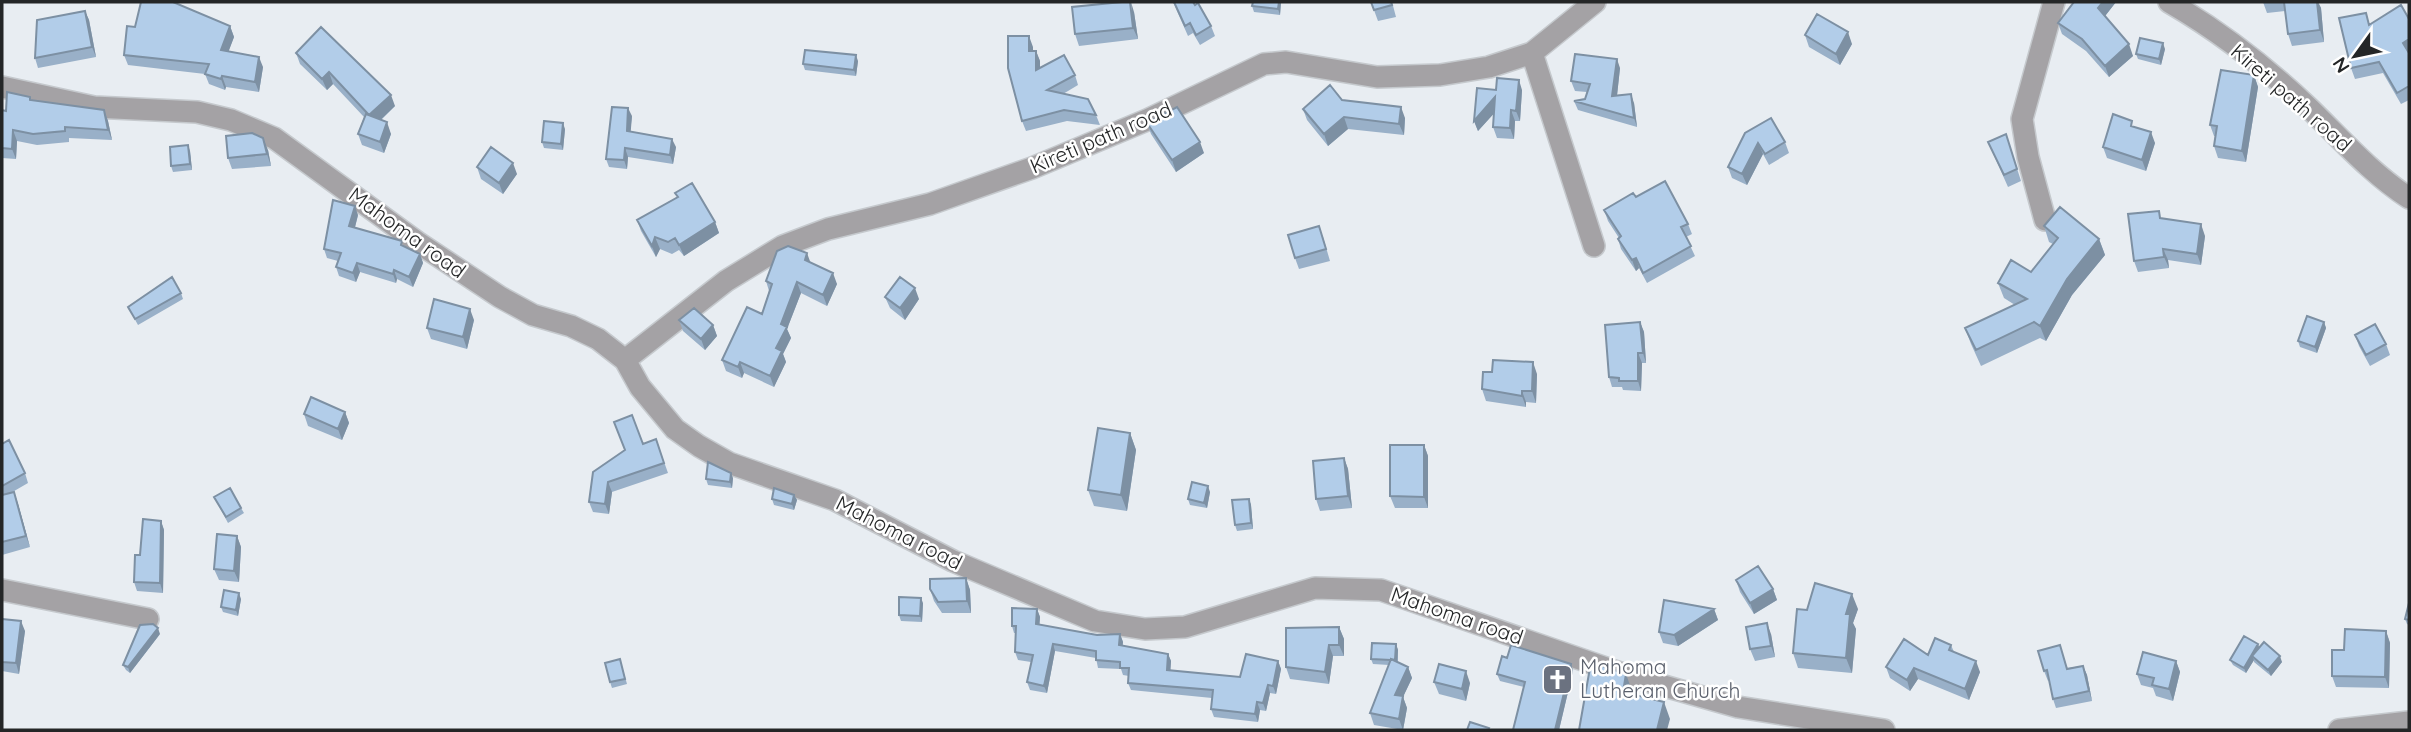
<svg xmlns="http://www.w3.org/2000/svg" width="2411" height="732" viewBox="0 0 2411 732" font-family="Quicksand,sans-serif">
<rect width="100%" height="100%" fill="#e8edf2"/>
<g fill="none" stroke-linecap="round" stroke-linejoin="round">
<defs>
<path id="street" d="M 2169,2 C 2219,31 2268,69 2310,109 C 2342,140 2372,174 2409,198
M 1532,53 L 1594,246
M 2,87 L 94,107 L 197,112 L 231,120 L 274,138 L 417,242 L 500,297 L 533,315 L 571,326 L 598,339 L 625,360 L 640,387 L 675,429 L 699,446 L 729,463 L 835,500 L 953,561 L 1095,621 L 1145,629 L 1185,627 L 1315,588 L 1381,590 L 1629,676 L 1738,707 L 1884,730
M 2045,220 L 2028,157 L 2022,119 L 2054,2
M 625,360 L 726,281 L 783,246 L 828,229 L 930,204 L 1032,168 L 1147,120 L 1264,64 L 1286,62 L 1377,77 L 1440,75 L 1489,67 L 1532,53 L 1595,2
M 2,590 L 148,619
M 2339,730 L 2409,722"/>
</defs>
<!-- street casing -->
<use href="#street" stroke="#c5c9cd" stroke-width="24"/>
<!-- street -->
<use href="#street" stroke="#a4a2a5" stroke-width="21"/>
</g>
<!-- wall -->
<path fill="#99b0c8" d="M 1173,2 L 1193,2 L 1211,26 L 1215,36 L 1200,45 L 1193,33 L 1188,36 Z
M 1253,2 L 1281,2 L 1280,15 L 1254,12 L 1252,6 Z
M 1371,2 L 1392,2 L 1396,17 L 1378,21 Z
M 2116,2 L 2105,16 L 2133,56 L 2109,77 L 2086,51 L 2062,34 L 2058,23 Z
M 2263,2 L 2318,2 L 2321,8 L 2324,42 L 2292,46 L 2288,34 L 2285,11 L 2267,13 Z
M 85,11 L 89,20 L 96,57 L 38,68 L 35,58 Z
M 1134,12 L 1138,39 L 1079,46 L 1075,34 Z
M 2409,19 L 2409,100 L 2401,104 L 2383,73 L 2355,79 L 2351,68 L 2370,24 Z
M 230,26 L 234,37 L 228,52 L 263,67 L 259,92 L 226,87 L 225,90 L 209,84 L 205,74 L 128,65 L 124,55 L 135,27 Z
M 1805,35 L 1852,44 L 1840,65 L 1809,47 Z
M 1033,47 L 1033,51 L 1036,51 L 1040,61 L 1040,68 L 1075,75 L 1078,85 L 1063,94 L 1096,115 L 1100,125 L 1067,121 L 1026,131 L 1022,121 Z
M 2165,49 L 2161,65 L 2138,59 L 2136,54 Z
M 296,53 L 395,106 L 381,120 L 391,134 L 384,153 L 362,145 L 358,134 L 364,117 L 333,84 L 327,90 L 300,64 Z
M 858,61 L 856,76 L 805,70 L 803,64 Z
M 1620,68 L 1617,95 L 1634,103 L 1637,127 L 1578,110 L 1574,101 L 1585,99 L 1587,92 L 1575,91 L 1571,81 Z
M 2254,75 L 2258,87 L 2246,162 L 2218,158 L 2214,146 L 2215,136 L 2214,136 L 2210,125 Z
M 1496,90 L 1522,90 L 1520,121 L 1515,121 L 1514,139 L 1497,138 L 1493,127 L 1494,113 L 1478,131 L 1474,121 Z
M 31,100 L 104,110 L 108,121 L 112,140 L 69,138 L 69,142 L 37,145 L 17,141 L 16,159 L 2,158 L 2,110 L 6,111 Z
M 1342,100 L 1405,118 L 1404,135 L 1348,129 L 1328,146 L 1307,120 L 1303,109 Z
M 632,116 L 630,132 L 676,147 L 673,164 L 628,157 L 627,169 L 609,167 L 606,159 Z
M 1147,123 L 1204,153 L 1176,172 L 1151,134 Z
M 2135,127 L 2155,143 L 2146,171 L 2107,158 L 2103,147 Z
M 565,129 L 563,150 L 544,148 L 542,142 Z
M 1745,133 L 1785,142 L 1789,153 L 1769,165 L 1763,154 L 1747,185 L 1732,178 L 1728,167 Z
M 2006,134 L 2021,181 L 2008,187 L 1988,142 Z
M 268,150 L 271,166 L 232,169 L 228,158 Z
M 190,151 L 192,170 L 173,172 L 171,166 Z
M 477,167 L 517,174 L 503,194 L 481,179 Z
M 675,193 L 715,222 L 719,233 L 684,256 L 679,250 L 672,254 L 660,249 L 656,257 L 641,231 L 637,220 L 677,197 Z
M 1636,197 L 1688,224 L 1692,234 L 1686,237 L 1695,256 L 1647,283 L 1639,268 L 1636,271 L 1621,249 L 1618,239 L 1619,238 L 1608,221 L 1604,210 Z
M 358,215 L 355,227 L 404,246 L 420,254 L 423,263 L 413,287 L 397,279 L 396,283 L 360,272 L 356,282 L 339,276 L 336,267 L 338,261 L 327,258 L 324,249 Z
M 2161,218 L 2205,236 L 2201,265 L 2168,260 L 2169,268 L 2138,272 L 2134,261 Z
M 2044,226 L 2099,239 L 2105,255 L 2072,295 L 2046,341 L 2040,338 L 1981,366 L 1971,344 L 1965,328 L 2015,305 L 2004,298 L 1998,283 L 2031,272 L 2053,244 L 2049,242 Z
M 1323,237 L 1330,261 L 1299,269 L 1295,258 Z
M 811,263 L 837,284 L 827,306 L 801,293 L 787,329 L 791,338 L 783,354 L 786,362 L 774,387 L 744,373 L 742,378 L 726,371 L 722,360 L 762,314 L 769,291 L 766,281 Z
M 181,293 L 183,299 L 138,325 L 128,307 Z
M 885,297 L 919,299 L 905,320 L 890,308 Z
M 474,320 L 467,349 L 431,339 L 427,328 Z
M 679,320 L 713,325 L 717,336 L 705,350 L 683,331 Z
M 1640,322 L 1644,332 L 1646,363 L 1642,363 L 1641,391 L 1623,390 L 1622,387 L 1612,387 L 1609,377 Z
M 2324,322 L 2326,328 L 2317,353 L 2300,347 L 2298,341 Z
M 2355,335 L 2386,344 L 2390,355 L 2370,366 L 2359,346 Z
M 1537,374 L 1536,403 L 1526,402 L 1526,407 L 1486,401 L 1482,389 Z
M 345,412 L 349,423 L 342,440 L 308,426 L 304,414 Z
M 1130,433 L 1136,450 L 1127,511 L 1094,506 L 1088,490 Z
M 656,439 L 668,473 L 612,492 L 609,514 L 593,512 L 589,502 L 643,444 Z
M 2,444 L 25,473 L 28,483 L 9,494 L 14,492 L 18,504 L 30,547 L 2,555 L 2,495 L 3,495 L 2,493 Z
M 1424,445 L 1428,456 L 1428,508 L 1395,508 L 1390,496 Z
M 1344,458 L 1348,469 L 1352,508 L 1320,511 L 1316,499 Z
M 733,478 L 732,488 L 708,485 L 706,479 Z
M 1210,492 L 1207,508 L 1190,505 L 1188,499 Z
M 794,495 L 797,500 L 794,510 L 774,505 L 772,499 Z
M 214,497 L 241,508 L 244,513 L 228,523 Z
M 1249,499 L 1251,505 L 1253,529 L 1237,531 L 1235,525 Z
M 161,521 L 164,530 L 163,593 L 137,591 L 134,582 L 140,555 Z
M 237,536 L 241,547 L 239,582 L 219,580 L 214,569 Z
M 966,578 L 970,590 L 971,613 L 942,613 L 934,601 L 930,589 Z
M 1736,580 L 1773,589 L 1777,600 L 1754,614 L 1740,592 Z
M 241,599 L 238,616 L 223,612 L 221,607 Z
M 923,603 L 922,622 L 901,621 L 899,615 Z
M 2409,603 L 2409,625 L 2407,624 L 2405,619 Z
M 1037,609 L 1040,617 L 1039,625 L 1097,635 L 1120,634 L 1123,642 L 1122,646 L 1168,654 L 1171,661 L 1170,671 L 1240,677 L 1278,661 L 1281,669 L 1276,694 L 1270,693 L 1266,711 L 1260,710 L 1258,722 L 1214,717 L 1211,709 L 1212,698 L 1131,690 L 1128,683 L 1129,676 L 1123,675 L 1121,669 L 1098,668 L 1096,658 L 1055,651 L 1047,693 L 1030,690 L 1027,682 L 1031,662 L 1018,660 L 1015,652 L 1016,633 L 1014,633 L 1012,626 Z
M 1714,609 L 1718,620 L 1678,646 L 1663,643 L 1659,632 Z
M 1858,609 L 1853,623 L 1856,629 L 1852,673 L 1798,668 L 1793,653 L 1807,610 Z
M 2,619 L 25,631 L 19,674 L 2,671 Z
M 1339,627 L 1344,639 L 1344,656 L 1333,656 L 1329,684 L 1290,679 L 1286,667 Z
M 2386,631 L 2390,643 L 2389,688 L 2336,687 L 2332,676 L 2344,650 Z
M 160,634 L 130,673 L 126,670 L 123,665 Z
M 1771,634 L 1775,657 L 1755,661 L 1750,649 Z
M 1396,644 L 1398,650 L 1398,662 L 1408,667 L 1412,678 L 1403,697 L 1407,708 L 1403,730 L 1374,725 L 1370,713 L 1389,665 L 1373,664 L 1371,659 Z
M 2258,644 L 2259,648 L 2282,662 L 2271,676 L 2254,662 L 2254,660 L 2246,673 L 2233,665 L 2230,660 Z
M 1951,645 L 1954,652 L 1980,672 L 1969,700 L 1918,679 L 1910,691 L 1890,678 L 1886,667 L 1928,655 Z
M 1507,658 L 1571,664 L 1573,671 L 1559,730 L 1513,730 L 1524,687 L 1500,681 L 1497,674 Z
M 620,659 L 627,684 L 612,688 L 610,682 Z
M 2176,661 L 2180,672 L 2173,701 L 2156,696 L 2153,688 L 2141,685 L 2137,674 Z
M 2083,666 L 2087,675 L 2092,701 L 2056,708 L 2053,699 L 2049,680 L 2048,681 L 2044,671 Z
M 1434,682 L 1470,683 L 1466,701 L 1439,694 Z"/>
<!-- shaded-wall -->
<path fill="#7d90a3" d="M 1131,2 L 1134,12 L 1138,39 L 1133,28 Z
M 1279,2 L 1281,2 L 1280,15 L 1278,9 Z
M 2103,2 L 2116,2 L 2102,20 L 2098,8 Z
M 2317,2 L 2318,2 L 2321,8 L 2324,42 L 2320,30 Z
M 85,11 L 89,20 L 96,57 L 92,47 Z
M 230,26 L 234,37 L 225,61 L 221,50 Z
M 1848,32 L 1852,44 L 1840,65 L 1836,54 Z
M 1029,36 L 1033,47 L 1033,61 L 1029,51 Z
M 2409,39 L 2409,52 L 2403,43 Z
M 2163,43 L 2165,49 L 2161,65 L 2159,59 Z
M 2129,44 L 2133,56 L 2109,77 L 2105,66 Z
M 1036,51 L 1040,61 L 1040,81 L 1036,70 Z
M 856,55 L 858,61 L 856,76 L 854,70 Z
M 259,57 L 263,67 L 259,92 L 255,82 Z
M 1617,59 L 1620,68 L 1616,105 L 1612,96 Z
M 329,72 L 333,84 L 327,90 L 322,79 Z
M 2254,75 L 2258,87 L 2246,162 L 2242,151 Z
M 222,76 L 226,87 L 225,90 L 221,79 Z
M 1519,80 L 1522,90 L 1520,121 L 1516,111 Z
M 1631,94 L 1634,103 L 1637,127 L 1634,118 Z
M 391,95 L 395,106 L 374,126 L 369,115 Z
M 1495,97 L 1499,108 L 1478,131 L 1474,121 Z
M 1401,107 L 1405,118 L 1404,135 L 1399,124 Z
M 628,108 L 632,116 L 630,140 L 627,131 Z
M 104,110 L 108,121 L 112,140 L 108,130 Z
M 1511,110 L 1515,121 L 1514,139 L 1510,128 Z
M 1344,117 L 1348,129 L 1328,146 L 1324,134 Z
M 387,122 L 391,134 L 384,153 L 380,142 Z
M 563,123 L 565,129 L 563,150 L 561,144 Z
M 13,130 L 17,141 L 16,159 L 12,149 Z
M 2151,132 L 2155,143 L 2146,171 L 2142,160 Z
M 263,138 L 268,150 L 271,166 L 267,154 Z
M 672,139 L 676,147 L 673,164 L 670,155 Z
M 1200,142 L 1204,153 L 1176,172 L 1172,160 Z
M 1758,143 L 1763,154 L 1747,185 L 1742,174 Z
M 188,145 L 190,151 L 192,170 L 190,164 Z
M 625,148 L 628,157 L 627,169 L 624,160 Z
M 513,163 L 517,174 L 503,194 L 499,183 Z
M 355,206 L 358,215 L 353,235 L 349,226 Z
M 715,222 L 719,233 L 684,256 L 679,245 Z
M 2201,224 L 2205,236 L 2201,265 L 2197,254 Z
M 655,237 L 660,249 L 656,257 L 652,246 Z
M 2099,239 L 2105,255 L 2072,295 L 2046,341 L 2040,326 L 2067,279 Z
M 2163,249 L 2168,260 L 2169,268 L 2164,257 Z
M 807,253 L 811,264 L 805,260 Z
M 420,254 L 423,263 L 413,287 L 409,277 Z
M 1636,258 L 1639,268 L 1636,271 L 1632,260 Z
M 357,263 L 360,272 L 356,282 L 353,273 Z
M 394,270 L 397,279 L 396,283 L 393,274 Z
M 833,273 L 837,284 L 827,306 L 823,295 Z
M 797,282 L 801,293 L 787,329 L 791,338 L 783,354 L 786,362 L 774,387 L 770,376 L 776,348 L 781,324 Z
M 915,288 L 919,299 L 905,320 L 900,308 Z
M 470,309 L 474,320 L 467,349 L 463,337 Z
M 1640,322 L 1644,332 L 1646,363 L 1643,353 Z
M 2324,322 L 2326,328 L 2317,353 L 2315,347 Z
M 713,325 L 717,336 L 705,350 L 701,339 Z
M 1638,353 L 1642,363 L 1641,391 L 1638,381 Z
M 740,362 L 744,373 L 742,378 L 738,367 Z
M 1533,362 L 1537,374 L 1536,403 L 1532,391 Z
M 1522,391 L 1526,402 L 1526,407 L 1522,396 Z
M 345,412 L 349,423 L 342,440 L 338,429 Z
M 1130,433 L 1136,450 L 1127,511 L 1121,495 Z
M 1424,445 L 1428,456 L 1428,508 L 1424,497 Z
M 1344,458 L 1348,469 L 1352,508 L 1348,496 Z
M 731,473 L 733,478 L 732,488 L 730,482 Z
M 608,482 L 612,492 L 609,514 L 605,504 Z
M 1208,486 L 1210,492 L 1207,508 L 1204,503 Z
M 14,492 L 18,504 L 30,547 L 26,536 Z
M 794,495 L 797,500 L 794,510 L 792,504 Z
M 1249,499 L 1251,505 L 1253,529 L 1251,523 Z
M 161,521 L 164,530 L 163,593 L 160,583 Z
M 237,536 L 241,547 L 239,582 L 234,571 Z
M 966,578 L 970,590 L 971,613 L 967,601 Z
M 1773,589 L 1777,600 L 1754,614 L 1750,603 Z
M 239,593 L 241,599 L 238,616 L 236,610 Z
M 1852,594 L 1858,609 L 1853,623 L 1856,629 L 1852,673 L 1846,658 L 1846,614 Z
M 921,598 L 923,603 L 922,622 L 920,616 Z
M 1037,609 L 1040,617 L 1039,632 L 1036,624 Z
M 1714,609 L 1718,620 L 1678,646 L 1674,635 Z
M 21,621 L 25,631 L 19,674 L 16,663 Z
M 1767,623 L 1771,634 L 1775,657 L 1771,646 Z
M 1339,627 L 1344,639 L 1344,656 L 1339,645 Z
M 158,628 L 160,634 L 130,673 L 128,667 Z
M 2386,631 L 2390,643 L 2389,688 L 2385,677 Z
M 1120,634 L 1123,642 L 1122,653 L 1119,645 Z
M 1053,644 L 1055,651 L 1047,693 L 1044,686 Z
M 1396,644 L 1398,650 L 1397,666 L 1395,660 Z
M 2258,644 L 2260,650 L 2252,656 L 2254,660 L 2246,673 L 2244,668 Z
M 1329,645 L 1333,656 L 1329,684 L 1325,672 Z
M 1168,654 L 1171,661 L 1170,678 L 1167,670 Z
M 2280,656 L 2282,662 L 2271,676 L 2268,670 Z
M 1278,661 L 1281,669 L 1276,694 L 1273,686 Z
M 1976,661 L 1980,672 L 1969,700 L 1965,689 Z
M 2176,661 L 2180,672 L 2173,701 L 2169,689 Z
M 1571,664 L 1573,671 L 1559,730 L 1555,730 Z
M 2083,666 L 2087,675 L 2092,701 L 2089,691 Z
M 1408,667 L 1412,678 L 1403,697 L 1407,708 L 1403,730 L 1399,719 L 1395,695 Z
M 1914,668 L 1918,679 L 1910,691 L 1907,680 Z
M 1466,671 L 1470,683 L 1466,701 L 1462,689 Z
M 1626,674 L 1632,691 L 1629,709 L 1623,692 Z
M 1268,685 L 1270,693 L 1266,711 L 1263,703 Z
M 1257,702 L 1260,710 L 1258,722 L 1255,714 Z
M 1664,702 L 1670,719 L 1667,730 L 1657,730 Z"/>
<!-- building -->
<path fill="#b2cde9" stroke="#7d90a3" stroke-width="2" d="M 141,2 L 173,2 L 230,26 L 221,50 L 259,57 L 255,82 L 222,76 L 221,79 L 205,74 L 209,64 L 124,55 L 127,26 L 135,27 Z
M 1122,2 L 1130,2 L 1133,28 L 1075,34 L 1072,7 Z
M 1174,2 L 1193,2 L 1195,5 L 1198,3 L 1211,26 L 1196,35 L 1190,23 L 1185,26 Z
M 1253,2 L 1279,2 L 1278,9 L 1252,6 Z
M 1371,2 L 1391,2 L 1392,5 L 1374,10 Z
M 2074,2 L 2103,2 L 2098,8 L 2129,44 L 2105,66 L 2082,39 L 2058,23 Z
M 2284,2 L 2317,2 L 2320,30 L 2288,34 Z
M 2401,5 L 2409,19 L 2409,39 L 2403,43 L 2409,53 L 2409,86 L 2397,93 L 2379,62 L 2351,68 L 2339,18 L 2366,13 L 2369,25 Z
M 85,11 L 92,47 L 35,58 L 37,20 Z
M 1817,14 L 1848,32 L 1836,54 L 1805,35 Z
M 321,27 L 391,95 L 369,115 L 329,72 L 322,79 L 296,53 Z
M 1008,36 L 1029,36 L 1029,51 L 1036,51 L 1036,70 L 1064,55 L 1075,75 L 1047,90 L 1088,99 L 1096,115 L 1064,110 L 1022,121 L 1008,68 Z
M 2140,38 L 2163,43 L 2159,59 L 2136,54 Z
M 805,50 L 856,55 L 854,70 L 803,64 Z
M 1575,54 L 1617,59 L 1612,96 L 1631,94 L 1634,118 L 1574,101 L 1585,99 L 1590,84 L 1571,81 Z
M 2221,70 L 2254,75 L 2242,151 L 2214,146 L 2217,126 L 2210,125 Z
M 1497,78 L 1519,80 L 1516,111 L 1511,110 L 1510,128 L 1493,127 L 1495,97 L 1474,121 L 1477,88 L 1496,90 Z
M 1330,85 L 1342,100 L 1401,107 L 1399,124 L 1344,117 L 1324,134 L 1303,109 Z
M 7,92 L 30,97 L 30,100 L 104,110 L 108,130 L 65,127 L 65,131 L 33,134 L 13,130 L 12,149 L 2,148 L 2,110 L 6,111 Z
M 612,107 L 628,108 L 627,131 L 672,139 L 670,155 L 625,148 L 624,160 L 606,159 Z
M 1177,107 L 1200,142 L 1172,160 L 1147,123 Z
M 366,114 L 387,122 L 380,142 L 358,134 Z
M 2113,114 L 2132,121 L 2131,126 L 2151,132 L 2142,160 L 2103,147 Z
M 1771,118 L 1785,142 L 1765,154 L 1758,143 L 1742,174 L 1728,167 L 1745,133 Z
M 544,121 L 563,123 L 561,144 L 542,142 Z
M 252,133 L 263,138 L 267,154 L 228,158 L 226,136 Z
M 2006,134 L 2017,169 L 2004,175 L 1988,142 Z
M 188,145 L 190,164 L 171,166 L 170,147 Z
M 491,147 L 513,163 L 499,183 L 477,167 Z
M 1665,181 L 1688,224 L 1681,227 L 1691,246 L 1643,273 L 1636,258 L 1632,260 L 1618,239 L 1621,236 L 1604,210 L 1633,193 L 1636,197 Z
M 692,183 L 715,222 L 679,245 L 675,238 L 668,242 L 655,237 L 652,246 L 637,220 L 678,197 L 675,193 Z
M 333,200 L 355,206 L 349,226 L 402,241 L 401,245 L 420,254 L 409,277 L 394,270 L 393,274 L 357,263 L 353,273 L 336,267 L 341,253 L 324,249 Z
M 2060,207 L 2099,239 L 2067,279 L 2040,326 L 2034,322 L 1976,350 L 1965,328 L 2027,299 L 1998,283 L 2011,260 L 2031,272 L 2058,238 L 2044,226 Z
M 2159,211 L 2160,218 L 2201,224 L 2197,254 L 2163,249 L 2164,257 L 2134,261 L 2128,214 Z
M 1319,226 L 1326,249 L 1295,258 L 1288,235 Z
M 788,246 L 807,253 L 805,260 L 833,273 L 823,295 L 797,282 L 781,324 L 787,327 L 776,348 L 782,351 L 770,376 L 740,362 L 738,367 L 722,360 L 747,307 L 762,314 L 772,284 L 766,281 L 777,251 Z
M 172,277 L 181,293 L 135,319 L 128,307 Z
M 900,277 L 915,288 L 900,308 L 885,297 Z
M 434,299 L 470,309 L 463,337 L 427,328 Z
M 694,308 L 713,325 L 701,339 L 679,320 Z
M 2307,316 L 2324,322 L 2315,347 L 2298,341 Z
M 1640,322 L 1643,353 L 1638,353 L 1638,381 L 1619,381 L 1619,378 L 1609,377 L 1605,325 Z
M 2375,324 L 2386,344 L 2366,355 L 2355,335 Z
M 1493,360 L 1533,362 L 1532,391 L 1522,391 L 1522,396 L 1482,389 L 1483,372 L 1492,372 Z
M 311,397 L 345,412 L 338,429 L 304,414 Z
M 632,415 L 643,444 L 656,439 L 664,463 L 608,482 L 605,504 L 589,502 L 593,472 L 625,450 L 614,422 Z
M 1098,428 L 1130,433 L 1121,495 L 1088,490 Z
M 9,440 L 25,473 L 2,486 L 2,444 Z
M 1390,445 L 1424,445 L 1424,497 L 1390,496 Z
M 1344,458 L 1348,496 L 1316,499 L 1313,461 Z
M 708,462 L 731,473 L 730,482 L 706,479 Z
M 1192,482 L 1208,486 L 1204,503 L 1188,499 Z
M 230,488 L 241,508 L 226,517 L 214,497 Z
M 774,488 L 794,495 L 792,504 L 772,499 Z
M 14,492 L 26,536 L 2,542 L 2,495 Z
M 1249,499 L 1251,523 L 1235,525 L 1232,500 Z
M 143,519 L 161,521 L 160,583 L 134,582 L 135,555 L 140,555 Z
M 217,534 L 237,536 L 234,571 L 214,569 Z
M 1758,566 L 1773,589 L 1750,603 L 1736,580 Z
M 966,578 L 967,601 L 938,602 L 930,589 L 930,579 Z
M 1815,583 L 1852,594 L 1846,614 L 1850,614 L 1846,658 L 1793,653 L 1797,609 L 1807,610 Z
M 224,590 L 239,593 L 236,610 L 221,607 Z
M 899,597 L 921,598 L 920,616 L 899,615 Z
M 1664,600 L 1714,609 L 1674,635 L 1659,632 Z
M 2409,603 L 2409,620 L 2405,619 Z
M 1012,608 L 1037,609 L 1036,624 L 1097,635 L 1120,634 L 1119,645 L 1168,654 L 1167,670 L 1240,677 L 1246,654 L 1278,661 L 1273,686 L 1268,685 L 1263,703 L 1257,702 L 1255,714 L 1211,709 L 1213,690 L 1128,683 L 1129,668 L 1120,668 L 1120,662 L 1096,660 L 1096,651 L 1053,644 L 1044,686 L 1027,682 L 1033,655 L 1015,652 L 1016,626 L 1012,626 Z
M 2,619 L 21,621 L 16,663 L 2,662 Z
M 1767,623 L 1771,646 L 1750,649 L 1746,627 Z
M 153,624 L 158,628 L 128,667 L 123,665 L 140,625 Z
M 1339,627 L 1339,645 L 1329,645 L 1325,672 L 1286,667 L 1286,628 Z
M 2345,629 L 2386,631 L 2385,677 L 2332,676 L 2332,650 L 2344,650 Z
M 2244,636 L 2258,644 L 2244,668 L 2230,660 Z
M 1935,638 L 1951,645 L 1949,650 L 1976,661 L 1965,689 L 1914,668 L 1907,680 L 1886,667 L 1904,639 L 1928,655 Z
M 2264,642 L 2280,656 L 2268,670 L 2252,656 Z
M 1372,643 L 1396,644 L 1395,660 L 1391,659 L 1391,660 L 1371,659 Z
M 1511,645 L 1571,664 L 1555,730 L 1513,730 L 1525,682 L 1497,674 L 1502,656 L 1507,658 Z
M 2060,645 L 2067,669 L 2083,666 L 2089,691 L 2053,699 L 2047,670 L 2044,671 L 2038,651 Z
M 2143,652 L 2176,661 L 2169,689 L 2152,685 L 2154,678 L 2137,674 Z
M 620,659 L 625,679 L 610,682 L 605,663 Z
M 1391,659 L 1408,667 L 1395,695 L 1403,696 L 1399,719 L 1370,713 Z
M 1591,662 L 1626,674 L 1623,692 L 1664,702 L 1657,730 L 1579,730 Z
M 1439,664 L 1466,671 L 1462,689 L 1434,682 Z
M 1470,722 L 1489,728 L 1488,730 L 1467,730 Z"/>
<!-- icons -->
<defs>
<symbol id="church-square" viewBox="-11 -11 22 22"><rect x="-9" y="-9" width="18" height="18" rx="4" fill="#6b7280" stroke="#fff"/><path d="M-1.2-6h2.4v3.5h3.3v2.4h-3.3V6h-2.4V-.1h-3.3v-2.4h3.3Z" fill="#fff"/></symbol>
</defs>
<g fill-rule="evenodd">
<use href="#church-square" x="1540" y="662" width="35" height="35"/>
</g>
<g text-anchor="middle" stroke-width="5" stroke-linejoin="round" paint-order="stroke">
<!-- street labels -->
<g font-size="21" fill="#242627" stroke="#fff">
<text transform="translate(2291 98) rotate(41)" y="7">Kireti path road</text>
<text transform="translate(1101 138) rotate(-23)" y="7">Kireti path road</text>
<text transform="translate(407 233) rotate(36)" y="7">Mahoma road</text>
<text transform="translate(899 533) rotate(27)" y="7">Mahoma road</text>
<text transform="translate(1457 616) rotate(19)" y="7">Mahoma road</text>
</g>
<!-- worship labels -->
<g font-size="21" fill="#5b616d" stroke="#fff" text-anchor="start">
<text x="1580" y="674">Mahoma<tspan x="1580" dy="24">Lutheran Church</tspan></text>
</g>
</g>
<!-- border -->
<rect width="2411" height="732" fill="none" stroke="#242627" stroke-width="7"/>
<!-- north arrow -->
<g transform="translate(2355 56) rotate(237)" stroke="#ffffff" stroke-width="5" paint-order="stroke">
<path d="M0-5L12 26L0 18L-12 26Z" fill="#242627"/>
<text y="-10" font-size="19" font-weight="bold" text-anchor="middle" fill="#242627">N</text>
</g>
</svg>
